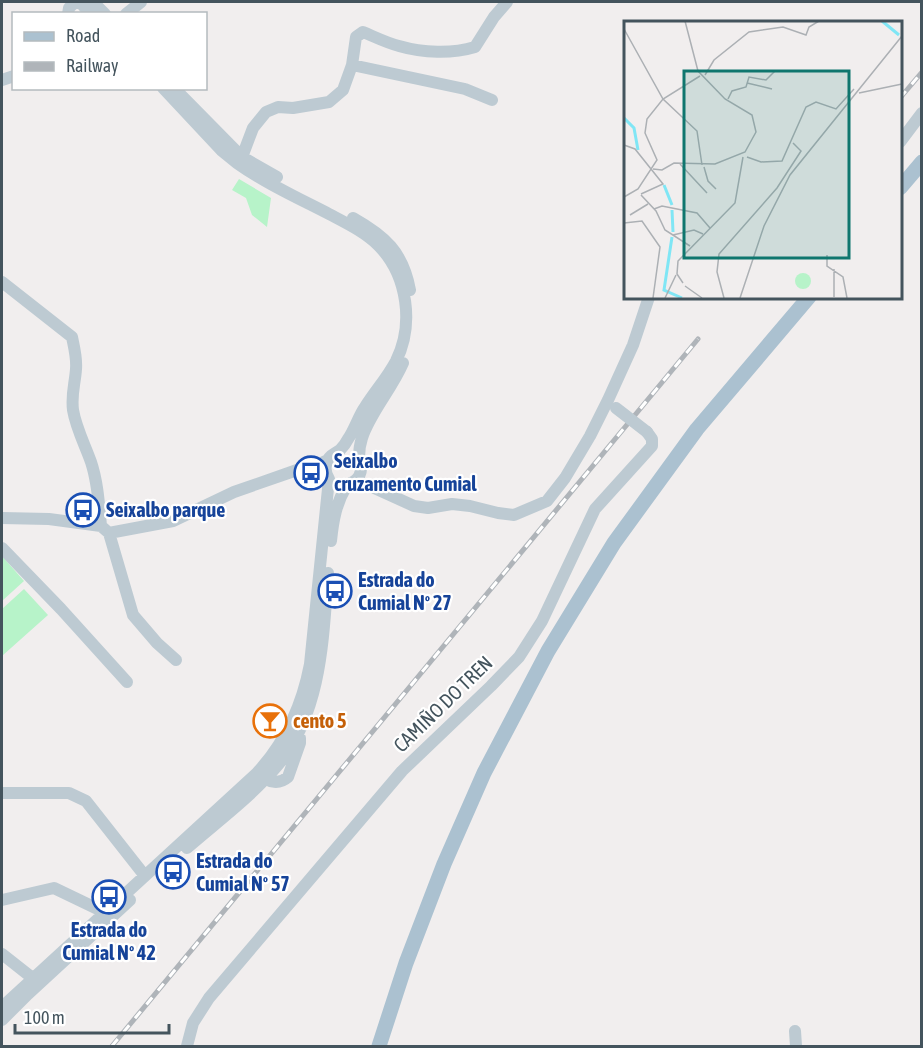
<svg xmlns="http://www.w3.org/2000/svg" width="923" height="1048" viewBox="0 0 923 1048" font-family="'Asap Condensed',sans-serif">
<rect width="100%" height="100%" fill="#f1eeee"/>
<!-- green -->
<path fill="#b7f3c9" d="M 239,179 L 271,198 L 267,227 L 252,215 L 246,198 L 232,190 Z
M 2,556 L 24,581 L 2,601 Z
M 24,589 L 48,615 L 2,656 L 2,609 Z"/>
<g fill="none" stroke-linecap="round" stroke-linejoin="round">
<!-- minor -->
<path stroke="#bdcad2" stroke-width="12" d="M 80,2 L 90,14
M 93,2 L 105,14
M 68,14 L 69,8 L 75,2
M 126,14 L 141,2
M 352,65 L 465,89 L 492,100
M 2,80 L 14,76
M 174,88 L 242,157 L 277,177
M 900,142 L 922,113
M 242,157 L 253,128 L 266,112 L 278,107 L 293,108 L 329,102 L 343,90 L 352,65 L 356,37 L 363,32 C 375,37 387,43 399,46 C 423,53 452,54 475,47 L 494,17 L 507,2
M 353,218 C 385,236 403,252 410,290
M 2,282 L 72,337 C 74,347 77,358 76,369 C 75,384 71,394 73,410 C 76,428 85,445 91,462 C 98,483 99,505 101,526
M 352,483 L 370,486 L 414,506 L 428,508 L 452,504 L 470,506 L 498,513 L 514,515 L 547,501 L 565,478 L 590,436 L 608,400 L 633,345 L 649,297
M 339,485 C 351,486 362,479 361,466 C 360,463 359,460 359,457 C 359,451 360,444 362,438 C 370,413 392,389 403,363
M 2,518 L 49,519 L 101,526 L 109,533 L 173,521 L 234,492 L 297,470 L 313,467 L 328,460
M 109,533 L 133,615 L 157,643 L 176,660
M 331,541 C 333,521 336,503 347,485
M 2,548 L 61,609 L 127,682
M 263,774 C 268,784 280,784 288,777 L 300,743 L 300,738
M 2,793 L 69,793 L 86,801 L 145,876
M 187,848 C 218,821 252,796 278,765 C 322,711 323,639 328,573
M 2,900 L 54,888 L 104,912
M 2,954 L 35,980
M 2,1007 L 256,774 C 285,743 302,706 310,664 L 329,479 C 326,474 324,468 327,462 C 329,455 335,454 340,450 C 343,447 346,443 348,439 C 355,429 358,417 365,407 C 375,391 387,378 396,361 C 414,325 408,276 379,246 C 365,232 346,223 329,214 C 298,198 265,183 237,163 L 221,150 L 163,88
M 2,1020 L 28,994 L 130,900
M 795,1031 L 796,1046
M 187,1046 L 193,1023 L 209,998 L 402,771 L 491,686 L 519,657 L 542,621 L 595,509 L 652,446 L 652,439 L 647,432"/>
<!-- major -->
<path stroke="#abc1d0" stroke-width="15" d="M 900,188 L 922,162
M 379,1046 L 406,963 L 444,864 L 484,773 L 548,651 L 614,543 L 697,429 L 809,297"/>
<defs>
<path id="rail" d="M 900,98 L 922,72
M 112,1046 L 698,339"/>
</defs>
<!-- rail casing -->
<use href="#rail" stroke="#afb4b9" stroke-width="5"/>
<!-- rail -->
<use href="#rail" stroke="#fff" stroke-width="3" stroke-dasharray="9" stroke-linecap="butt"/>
<!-- minor-bridge -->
<path stroke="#bdcad2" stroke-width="12" d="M 616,408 L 647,432"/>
</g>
<!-- icons -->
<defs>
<symbol id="bus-ring" viewBox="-11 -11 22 22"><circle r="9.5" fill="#fff" stroke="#1a4fb4" stroke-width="1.5"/><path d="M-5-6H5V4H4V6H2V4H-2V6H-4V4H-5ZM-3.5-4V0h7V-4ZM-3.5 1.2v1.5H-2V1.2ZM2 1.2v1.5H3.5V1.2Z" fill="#1a4fb4"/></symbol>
<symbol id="bar-ring" viewBox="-11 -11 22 22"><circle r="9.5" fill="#fff" stroke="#e8710a" stroke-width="1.5"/><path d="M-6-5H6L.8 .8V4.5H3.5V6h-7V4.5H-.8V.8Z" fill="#e8710a"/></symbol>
</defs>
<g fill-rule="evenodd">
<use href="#bus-ring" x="292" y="454" width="38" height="38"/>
<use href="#bus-ring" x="64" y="491" width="38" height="38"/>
<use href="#bus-ring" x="316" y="572" width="38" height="38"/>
<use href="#bar-ring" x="251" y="702" width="38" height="38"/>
<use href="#bus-ring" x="154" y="853" width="38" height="38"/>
<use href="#bus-ring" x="90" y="878" width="38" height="38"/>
</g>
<g text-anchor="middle" stroke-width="4.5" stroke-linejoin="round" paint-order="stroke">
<!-- transit labels -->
<g font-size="20" font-weight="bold" fill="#164399" stroke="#fff" text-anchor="start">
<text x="334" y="468">Seixalbo<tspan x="334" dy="23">cruzamento Cumial</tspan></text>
<text x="106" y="517">Seixalbo parque</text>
<text x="358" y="587">Estrada do<tspan x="358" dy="23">Cumial Nº 27</tspan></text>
<text x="196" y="868">Estrada do<tspan x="196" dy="23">Cumial Nº 57</tspan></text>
<text x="109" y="937" text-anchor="middle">Estrada do<tspan x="109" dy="23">Cumial Nº 42</tspan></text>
</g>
<!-- street labels -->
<g font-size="20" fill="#44545d" stroke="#fff">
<text transform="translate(443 704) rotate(-44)" y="7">CAMIÑO DO TREN</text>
</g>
<!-- food labels -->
<g font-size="20" font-weight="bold" fill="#c56008" stroke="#fff" text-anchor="start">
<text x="293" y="728">cento 5</text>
</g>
</g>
<!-- overview -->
<g transform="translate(624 21)">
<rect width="278" height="278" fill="#f1eeee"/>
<path d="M171 260a8 8 0 1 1 16 0a8 8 0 1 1-16 0Z" fill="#b7f3c9"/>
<path fill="none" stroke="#80e6f5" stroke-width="3" d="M 258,0 L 275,14M 0,97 L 10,107 L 14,129M 40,164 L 48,184M 48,189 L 49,211M 48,216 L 40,269 L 58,277"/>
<path fill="none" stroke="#acb0b4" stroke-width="1.5" d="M 0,8 L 39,78 L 73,110 L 78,144M 81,54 L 90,39 L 125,11 L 159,6 L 182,14 L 185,6 L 195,0M 123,62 L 148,68M 235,72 L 278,63M 104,78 L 108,70 L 122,66 L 125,56 L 142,59 L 151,50 L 166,50M 0,124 L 11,128 L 39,163 L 17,173M 123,136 L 137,141 L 158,140 L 182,86 L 192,81 L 212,88 L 230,68M 56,143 L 83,172M 80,146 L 84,160 L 92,168M 29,148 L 38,149 L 50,142 L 91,143 L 121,131 L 132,111 L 128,94 L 101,78 L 74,50 L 61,0M 17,174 L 32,190 L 41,209 L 66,225M 0,176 L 14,168 L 33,139 L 21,112 L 23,98 L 39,78 L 76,55M 30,188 L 38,185 L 73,192 L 86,207M 6,194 L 24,183M 0,202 L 18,200 L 36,226 L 29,277M 49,214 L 70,209 L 79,213M 203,234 L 203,245 L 219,256 L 223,277M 59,262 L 53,253 L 54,240 L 111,182 L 119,136M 61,265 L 78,277M 210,276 L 210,248M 41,277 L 52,254M 100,277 L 93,251 L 95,233 L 153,167 L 177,130 L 169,122M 116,277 L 140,205 L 166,154 L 278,15"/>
<path fill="#0f766e" fill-opacity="0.15" stroke="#0f766e" stroke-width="3" d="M 60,50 L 225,50 L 225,237 L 60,237 Z"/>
<rect width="278" height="278" fill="none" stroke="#44545d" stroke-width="3"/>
</g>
<!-- border -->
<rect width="923" height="1048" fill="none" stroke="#44545d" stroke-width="6"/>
<!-- legend -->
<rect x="12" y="12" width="195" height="78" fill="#ffffff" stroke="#b4bbbe" stroke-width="1.5"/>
<rect x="24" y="32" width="30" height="9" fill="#abc1d0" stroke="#b4bbbe" stroke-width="1.5"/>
<text x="66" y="42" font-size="18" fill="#44545d">Road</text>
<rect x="24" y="62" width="30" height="9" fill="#afb4b9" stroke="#b4bbbe" stroke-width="1.5"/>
<text x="66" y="72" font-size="18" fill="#44545d">Railway</text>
<!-- scale -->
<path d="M15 1024v9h154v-9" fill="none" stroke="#44545d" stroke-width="3"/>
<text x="24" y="1024" font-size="18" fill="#44545d" stroke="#ffffff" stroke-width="4.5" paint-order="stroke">100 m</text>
</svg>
